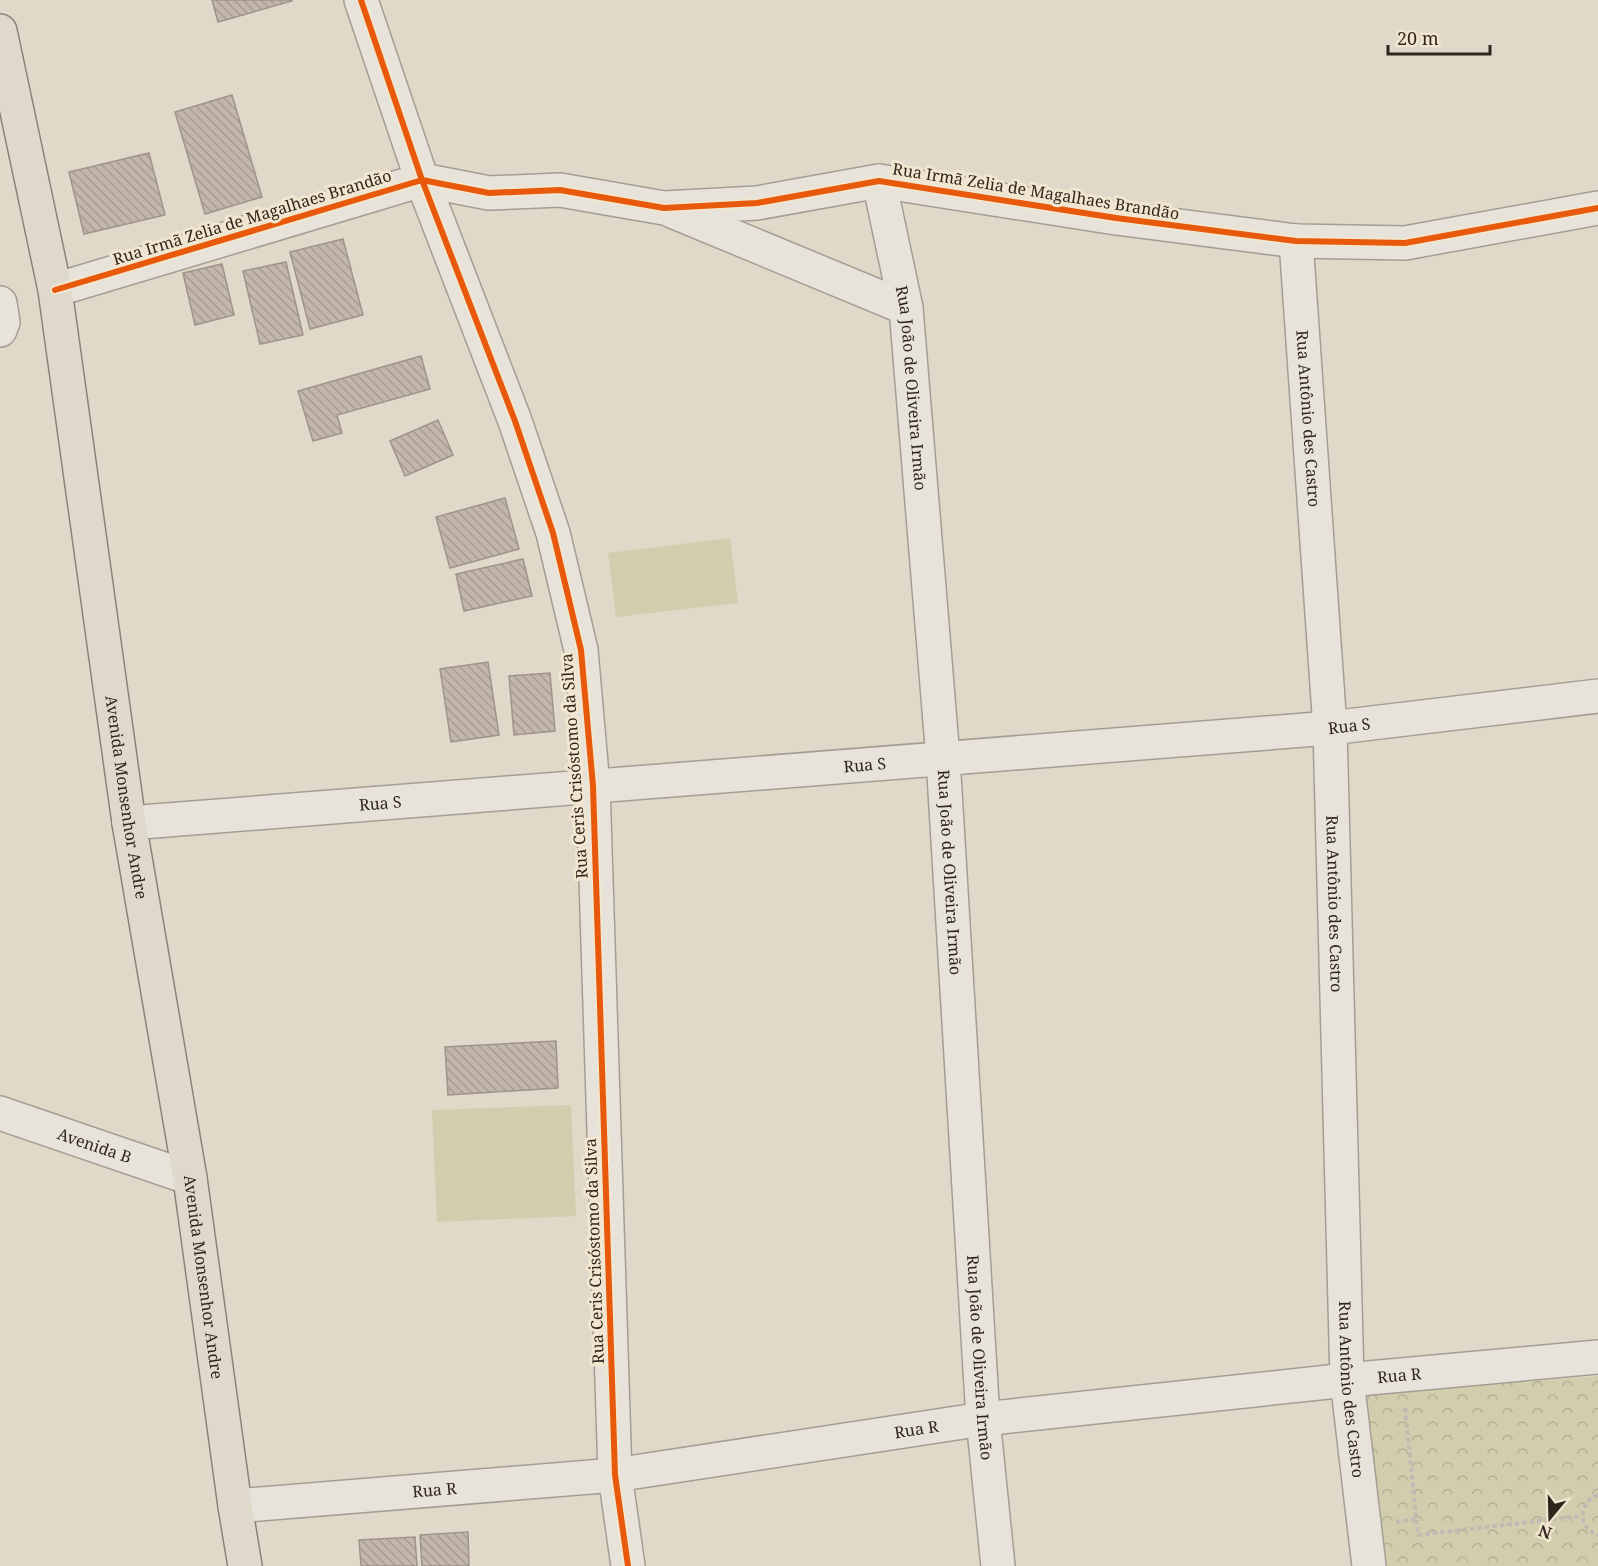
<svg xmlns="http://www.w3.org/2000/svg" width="1598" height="1566" viewBox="0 0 1598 1566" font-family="'Noto Serif',serif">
<defs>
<pattern id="forest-crowns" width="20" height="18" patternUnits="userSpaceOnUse" patternTransform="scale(1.5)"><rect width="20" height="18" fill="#d0cead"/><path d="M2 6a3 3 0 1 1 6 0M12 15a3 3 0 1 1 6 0" fill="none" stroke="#b3b194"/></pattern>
<pattern id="building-back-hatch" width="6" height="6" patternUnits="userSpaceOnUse" patternTransform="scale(1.5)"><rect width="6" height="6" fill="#c3b6ab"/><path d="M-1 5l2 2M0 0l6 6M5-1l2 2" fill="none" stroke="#a89c93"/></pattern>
</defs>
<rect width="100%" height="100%" fill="#e0d8c9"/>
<!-- green -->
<path fill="#d0cead" d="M 730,538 L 738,603 L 616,617 L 608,553 Z
M 571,1105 L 576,1216 L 437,1222 L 432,1110 Z"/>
<!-- forest -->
<path fill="url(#forest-crowns)" d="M 1598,1376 L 1598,1566 L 1377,1566 L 1358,1395 Z"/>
<!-- building -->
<path fill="url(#building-back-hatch)" stroke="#9f9489" stroke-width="1.5" d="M 212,0 L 291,0 L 292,1 L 218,22 Z
M 232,95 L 262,197 L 205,214 L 175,112 Z
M 149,153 L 165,215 L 84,234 L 69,172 Z
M 343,239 L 363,315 L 310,329 L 290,252 Z
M 286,262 L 303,335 L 260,344 L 243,271 Z
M 222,264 L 234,315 L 195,325 L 183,273 Z
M 421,356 L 430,389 L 337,415 L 342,433 L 313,441 L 298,391 Z
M 438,420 L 453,455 L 405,476 L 390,441 Z
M 505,498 L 519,549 L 450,568 L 436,517 Z
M 523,559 L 532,596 L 464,611 L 456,574 Z
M 488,662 L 499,735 L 451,742 L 440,669 Z
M 550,673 L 555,731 L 514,735 L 509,676 Z
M 556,1041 L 558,1088 L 448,1095 L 445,1047 Z
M 468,1532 L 469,1566 L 422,1566 L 420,1535 Z
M 415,1537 L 417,1566 L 361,1566 L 359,1540 Z"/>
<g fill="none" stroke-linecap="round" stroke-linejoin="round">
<defs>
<g id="minor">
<path d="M 361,0 L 422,180 L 515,421 L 553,533 L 581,650 L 593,786 L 615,1475 L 628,1566"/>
<path id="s1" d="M 879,181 L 906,308 L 943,758 L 983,1419 L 998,1566"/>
<path d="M 672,211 L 906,308"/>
<path id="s2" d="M 1296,241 L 1330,728 L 1347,1380 L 1369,1566"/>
<path d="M 55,290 L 422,180 L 489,193 L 560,190 L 664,208 L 757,203 L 879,181 L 1116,218 L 1296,241 L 1405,243 L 1598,208"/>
<path d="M 0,303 L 3,322 L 0,330"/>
<path id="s3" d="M 129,823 L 1330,728 L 1598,696"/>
<path id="s4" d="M 0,1113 L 190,1178"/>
<path id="s5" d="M 235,1506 L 615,1475 L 983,1419 L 1347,1380 L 1598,1357"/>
</g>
<g id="major">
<path id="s6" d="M 0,31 L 55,290 L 129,823 L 190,1178 L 235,1506 L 245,1566"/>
</g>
</defs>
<!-- minor casing -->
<use href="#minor" stroke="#a59d93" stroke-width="36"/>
<!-- major casing -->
<use href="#major" stroke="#8a8379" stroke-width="36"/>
<!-- path -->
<path stroke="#c0bab2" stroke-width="4" stroke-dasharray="4.5 3" stroke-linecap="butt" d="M 1405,1408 L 1418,1535 L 1582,1516
M 1598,1495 C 1578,1502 1577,1528 1598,1535
M 1396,1522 L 1416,1519"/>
<!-- minor -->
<use href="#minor" stroke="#e8e3da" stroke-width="33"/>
<!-- major -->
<use href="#major" stroke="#dfd9cc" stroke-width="33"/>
<defs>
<path id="cycleway" d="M 361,0 L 422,180 L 515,421 L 553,533 L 581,650 L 593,786 L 615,1475 L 628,1566
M 55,290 L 422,180 L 489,193 L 560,190 L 664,208 L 757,203 L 879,181 L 1116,218 L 1296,241 L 1405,243 L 1598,208"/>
</defs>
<!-- cycleway casing -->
<use href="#cycleway" stroke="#f1e6cf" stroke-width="10"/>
<!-- cycleway -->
<use href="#cycleway" stroke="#e8590c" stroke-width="6"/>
</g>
<g text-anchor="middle" stroke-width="6" stroke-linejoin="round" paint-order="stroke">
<!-- street labels -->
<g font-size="16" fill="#31261d" stroke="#f1e6cf">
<text transform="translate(1036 191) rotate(9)" y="6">Rua Irmã Zelia de Magalhaes Brandão</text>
<text transform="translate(252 217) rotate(-17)" y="6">Rua Irmã Zelia de Magalhaes Brandão</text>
<text dy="6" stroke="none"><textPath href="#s1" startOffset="210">Rua João de Oliveira Irmão</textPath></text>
<text dy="6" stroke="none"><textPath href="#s2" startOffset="178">Rua Antônio des Castro</textPath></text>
<text dy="6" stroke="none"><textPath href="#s3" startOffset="1224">Rua S</textPath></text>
<text dy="6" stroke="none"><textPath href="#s3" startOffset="738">Rua S</textPath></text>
<text transform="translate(574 766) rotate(-94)" y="6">Rua Ceris Crisóstomo da Silva</text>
<text dy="6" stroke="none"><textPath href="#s6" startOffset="777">Avenida Monsenhor Andre</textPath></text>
<text dy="6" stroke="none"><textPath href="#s3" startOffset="252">Rua S</textPath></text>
<text dy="6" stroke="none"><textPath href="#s1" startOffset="696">Rua João de Oliveira Irmão</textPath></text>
<text dy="6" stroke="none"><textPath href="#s2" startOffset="664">Rua Antônio des Castro</textPath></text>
<text dy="6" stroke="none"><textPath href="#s4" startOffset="100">Avenida B</textPath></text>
<text transform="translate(594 1251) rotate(-92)" y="6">Rua Ceris Crisóstomo da Silva</text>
<text dy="6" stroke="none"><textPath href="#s6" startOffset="1263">Avenida Monsenhor Andre</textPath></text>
<text dy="6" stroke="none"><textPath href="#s1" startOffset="1182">Rua João de Oliveira Irmão</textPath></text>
<text dy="6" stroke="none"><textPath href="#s5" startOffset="1172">Rua R</textPath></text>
<text dy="6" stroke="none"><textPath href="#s2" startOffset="1150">Rua Antônio des Castro</textPath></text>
<text dy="6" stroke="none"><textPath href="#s5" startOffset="686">Rua R</textPath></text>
<text dy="6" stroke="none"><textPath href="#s5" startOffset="200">Rua R</textPath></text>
</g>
</g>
<!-- north arrow -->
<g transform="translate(1550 1518) rotate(199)" stroke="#f1e6cf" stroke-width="4.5" paint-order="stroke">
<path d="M0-4.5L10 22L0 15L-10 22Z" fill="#31261d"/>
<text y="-9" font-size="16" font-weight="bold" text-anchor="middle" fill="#31261d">N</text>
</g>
<!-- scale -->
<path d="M1388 45v9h102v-9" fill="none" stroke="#31261d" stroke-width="3"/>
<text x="1397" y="45" font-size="18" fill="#31261d" stroke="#f1e6cf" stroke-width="4.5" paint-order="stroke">20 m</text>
</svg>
